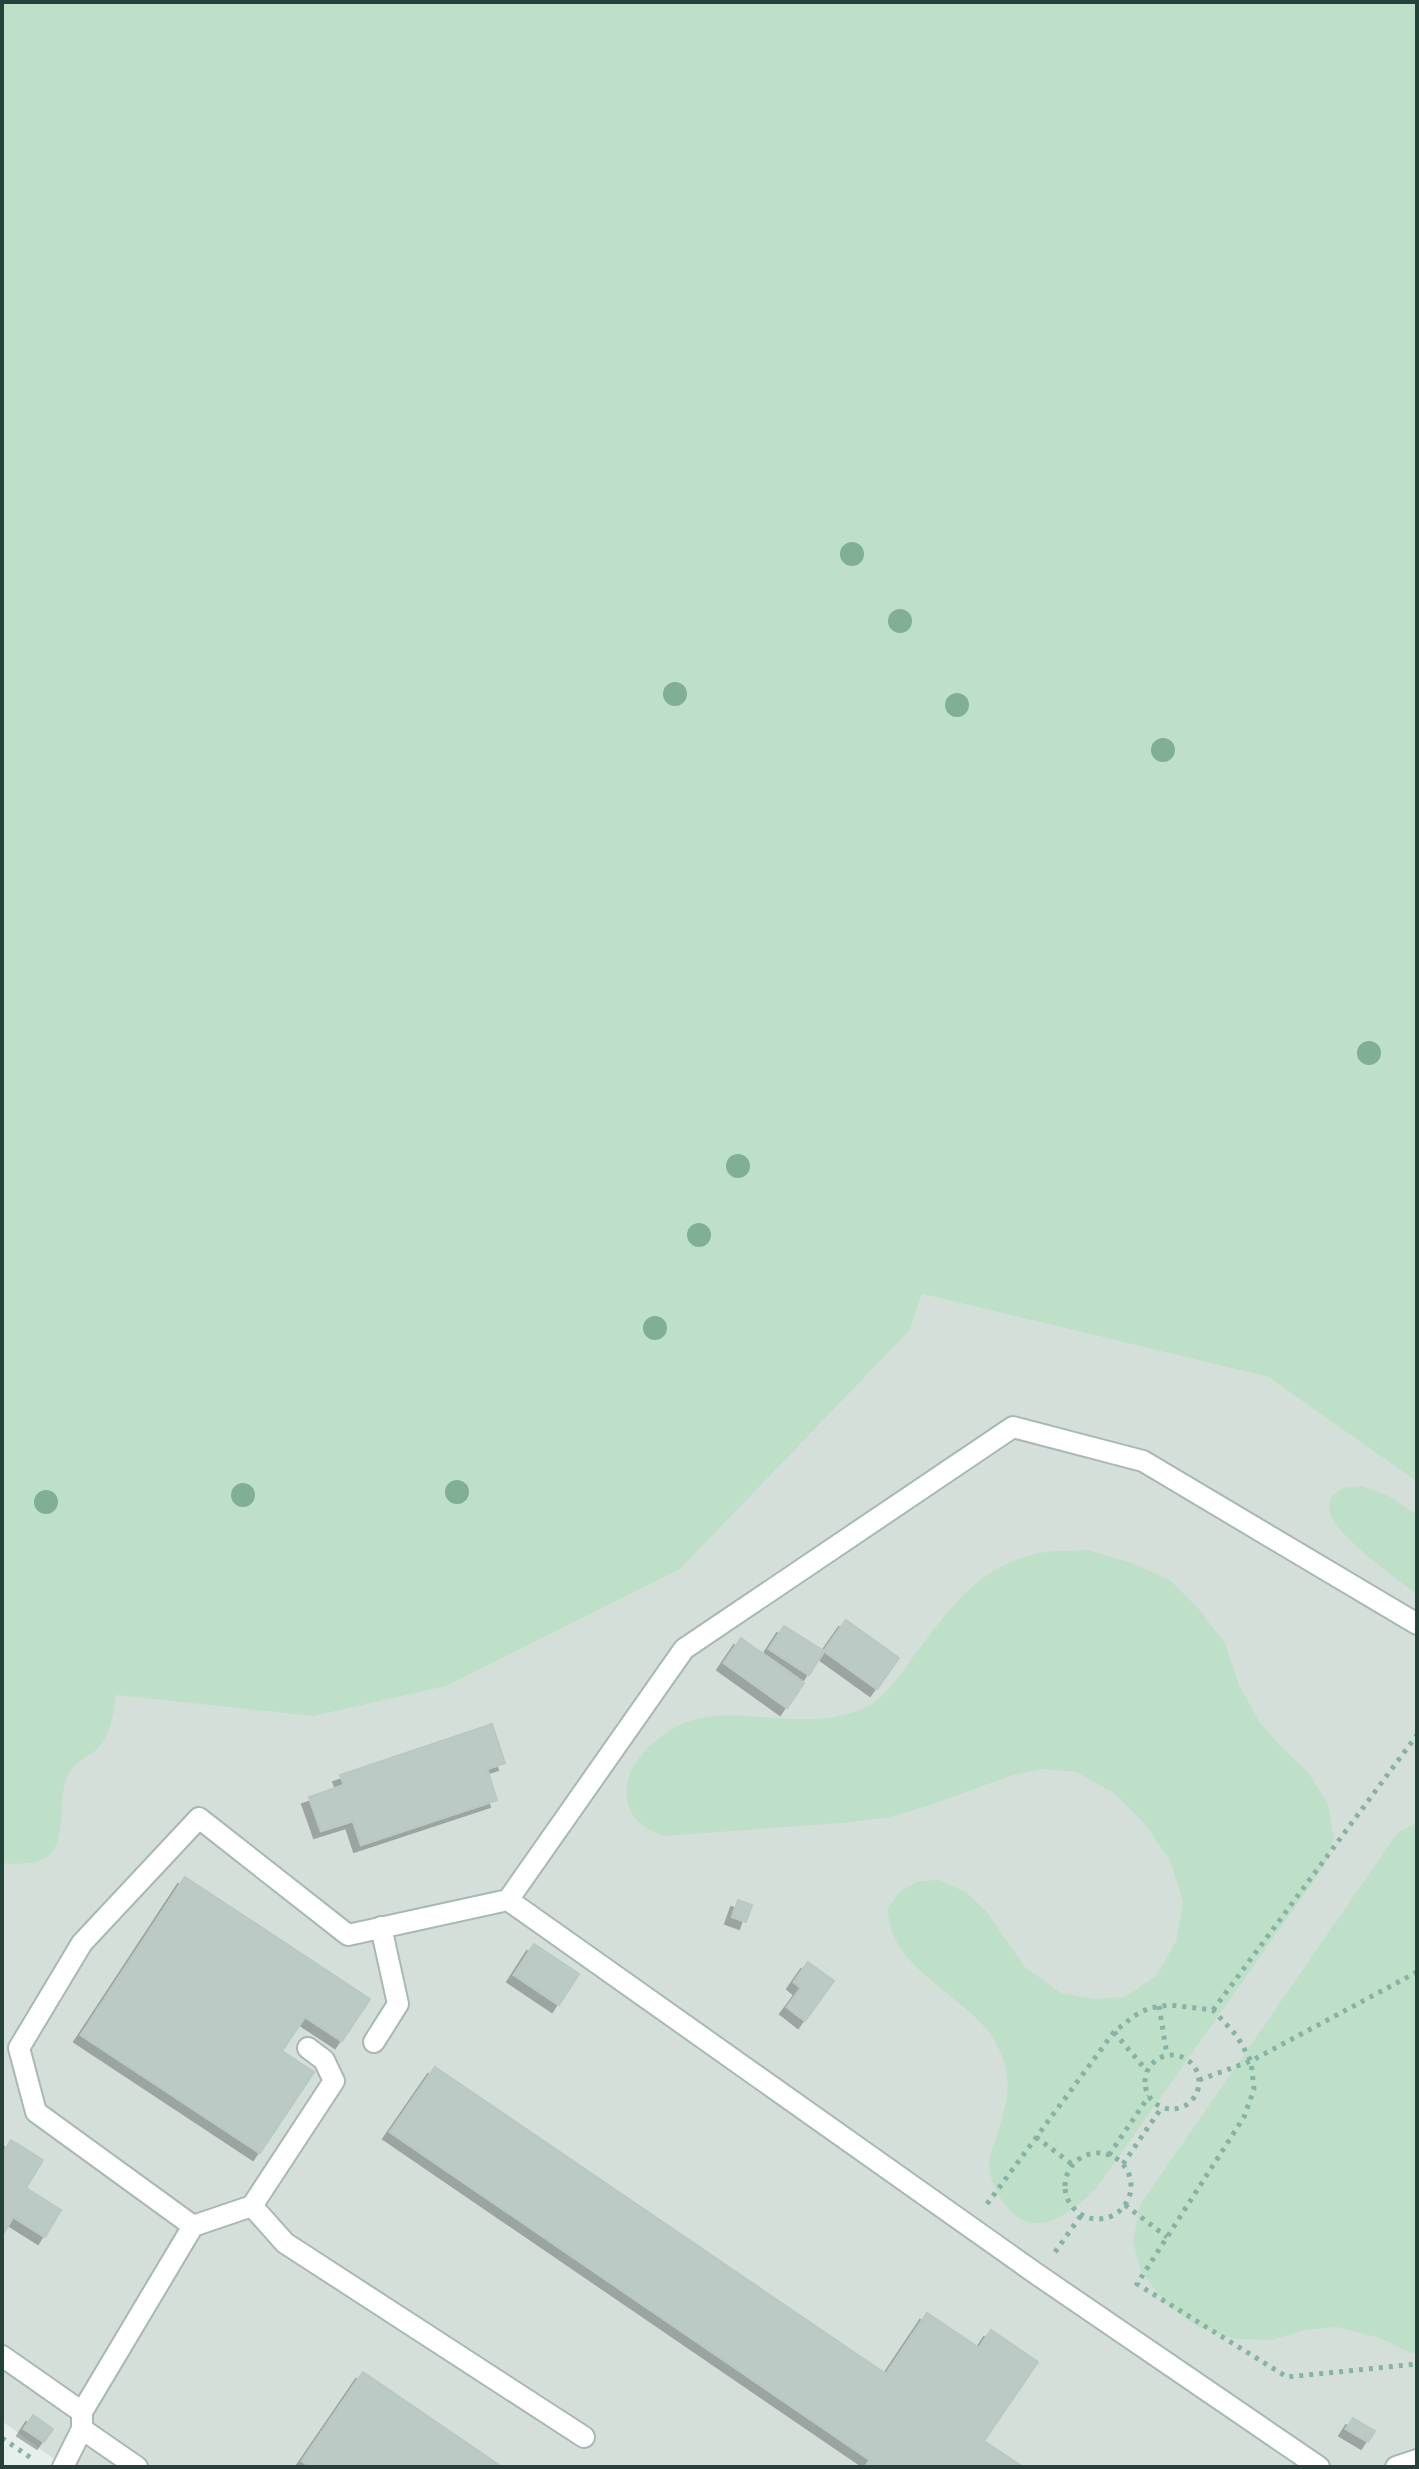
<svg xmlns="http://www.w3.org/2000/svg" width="1419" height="2469" viewBox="0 0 1419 2469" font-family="Montserrat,sans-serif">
<defs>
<filter id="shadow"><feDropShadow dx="-7" dy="7" stdDeviation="0" flood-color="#0004"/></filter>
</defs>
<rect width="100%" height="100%" fill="#e6efeb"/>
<!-- built -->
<path fill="#d4dfda" d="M 922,1294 L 1268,1377 L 1417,1482 L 1417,2467 L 65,2467 L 2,2421 L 2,1667 L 910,1330 Z"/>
<!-- green -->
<path fill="#bfe0c8" d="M 2,2 L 1417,2 L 1417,1482 L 1268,1377 L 922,1294 L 910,1330 L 680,1569 L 446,1686 L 313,1716 L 116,1695 C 114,1712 111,1734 99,1747 C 91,1756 76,1761 70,1771 C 52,1800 77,1861 27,1863 C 18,1864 10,1865 2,1862 Z
M 1362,1486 L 1389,1496 L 1417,1515 L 1417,1595 C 1397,1578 1332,1534 1329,1509 C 1328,1504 1331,1500 1332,1496 L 1343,1488 Z
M 1088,1550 L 1135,1564 L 1171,1581 L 1198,1608 L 1225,1643 L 1239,1685 L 1259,1721 L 1281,1747 L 1308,1772 L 1328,1804 L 1334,1838 L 1325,1865 L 1098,2186 C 1071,2214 1033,2245 1003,2202 C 995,2190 989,2177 989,2162 C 989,2155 994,2146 996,2139 C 1007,2102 1015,2081 997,2045 C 977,2005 907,1975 893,1934 C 890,1927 889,1918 887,1910 L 898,1893 L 918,1881 L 939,1880 L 966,1892 L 986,1911 L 1025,1967 L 1061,1993 L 1095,1999 L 1125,1997 L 1156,1976 L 1176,1941 L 1183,1902 L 1170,1860 L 1144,1823 L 1114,1793 L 1076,1772 L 1042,1769 L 1013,1775 L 930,1805 L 890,1817 L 842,1823 L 664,1836 C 646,1829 631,1821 627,1800 C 624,1782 632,1764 645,1751 C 700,1692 759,1726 827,1718 C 842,1716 861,1712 873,1703 C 890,1691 904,1669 916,1653 C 951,1607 975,1570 1034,1554 C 1051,1550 1071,1551 1088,1550 Z
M 1417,1823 L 1417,2353 L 1411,2353 L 1380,2338 L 1337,2327 L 1305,2330 L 1272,2340 L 1234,2339 L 1196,2326 L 1164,2302 L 1141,2271 L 1133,2242 L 1140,2205 L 1398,1832 Z"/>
<!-- building -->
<path fill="#bbcac4" stroke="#b8c9c2" stroke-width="2" filter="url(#shadow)" d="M 846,1620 L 899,1658 L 877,1689 L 824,1651 Z
M 784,1626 L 824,1651 L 809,1675 L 769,1649 Z
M 741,1638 L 804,1683 L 787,1708 L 724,1663 Z
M 492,1724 L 505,1763 L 487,1769 L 497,1800 L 361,1845 L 353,1821 L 321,1831 L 309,1797 L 344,1785 L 340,1775 Z
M 185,1877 L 370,1999 L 342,2041 L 305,2017 L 282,2051 L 314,2072 L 260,2153 L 81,2035 Z
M 738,1900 L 752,1905 L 746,1922 L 732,1917 Z
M 534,1944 L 579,1974 L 559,2005 L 514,1975 Z
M 808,1962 L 834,1981 L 805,2021 L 787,2007 L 801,1988 L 794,1982 Z
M 435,2067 L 886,2374 L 927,2313 L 979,2348 L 991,2330 L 1038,2362 L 984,2441 L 1023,2467 L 865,2467 L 870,2460 L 390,2132 Z
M 11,2140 L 43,2160 L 26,2188 L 61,2210 L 45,2237 L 13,2217 L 2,2236 L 2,2155 Z
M 363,2372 L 502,2467 L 311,2467 L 302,2461 Z
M 33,2415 L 53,2429 L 44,2442 L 24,2429 Z
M 1353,2418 L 1375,2431 L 1368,2442 L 1346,2429 Z"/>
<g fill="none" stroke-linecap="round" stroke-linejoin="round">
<defs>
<path id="lane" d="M 508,1900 L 684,1649 L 1013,1427 L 1143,1461 L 1417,1624
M 374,2042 L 398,2004 L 381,1927
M 252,2206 L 285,2243 L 584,2437
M 193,2226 L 252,2206 L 334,2081 L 324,2060 L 308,2048
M 2,2356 L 82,2412
M 82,2429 L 137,2467
M 63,2467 L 82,2429 L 82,2412 L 193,2226 L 36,2112 L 19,2048 L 82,1943 L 199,1818 L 348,1935 L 508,1900 L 1038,2275 L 1319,2467
M 1396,2467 L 1417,2460"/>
</defs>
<!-- lane casing -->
<use href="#lane" stroke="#a8b8b2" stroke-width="24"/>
<!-- path -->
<path stroke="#86b3a5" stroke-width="5" stroke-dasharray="4 6" stroke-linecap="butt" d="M 1159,2006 L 1167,2055
M 1213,2010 L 1417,1735
M 1114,2032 L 1147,2071
M1145 2082a27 27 0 1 1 54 0a27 27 0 1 1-54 0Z
M 1199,2080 L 1251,2061 L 1417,1972
M 1036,2137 L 1073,2165
M1065 2186a33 33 0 1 1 66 0a33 33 0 1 1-66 0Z
M 1109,2155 L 1149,2096
M 1123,2164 L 1162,2107
M 987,2204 L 1114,2032 L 1134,2016 L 1149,2008 L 1170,2005 L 1213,2010 L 1237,2036 L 1251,2061 L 1254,2089 L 1244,2117 L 1137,2284 L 1287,2377 L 1417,2364
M 1125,2205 L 1167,2237
M 1055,2252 L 1082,2214
M 2,2438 L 34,2460"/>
<!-- lane -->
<use href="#lane" stroke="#fff" stroke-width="20"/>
</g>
<!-- trees -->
<g fill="#80af93">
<circle cx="852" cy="554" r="12"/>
<circle cx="900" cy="621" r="12"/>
<circle cx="675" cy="694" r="12"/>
<circle cx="957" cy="705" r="12"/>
<circle cx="1163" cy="750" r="12"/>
<circle cx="1369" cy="1053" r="12"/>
<circle cx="738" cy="1166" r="12"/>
<circle cx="699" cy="1235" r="12"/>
<circle cx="655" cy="1328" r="12"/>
<circle cx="457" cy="1492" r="12"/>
<circle cx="243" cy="1495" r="12"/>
<circle cx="46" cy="1502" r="12"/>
</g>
<!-- border -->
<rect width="1419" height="2469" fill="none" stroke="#24423a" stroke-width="8"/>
</svg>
